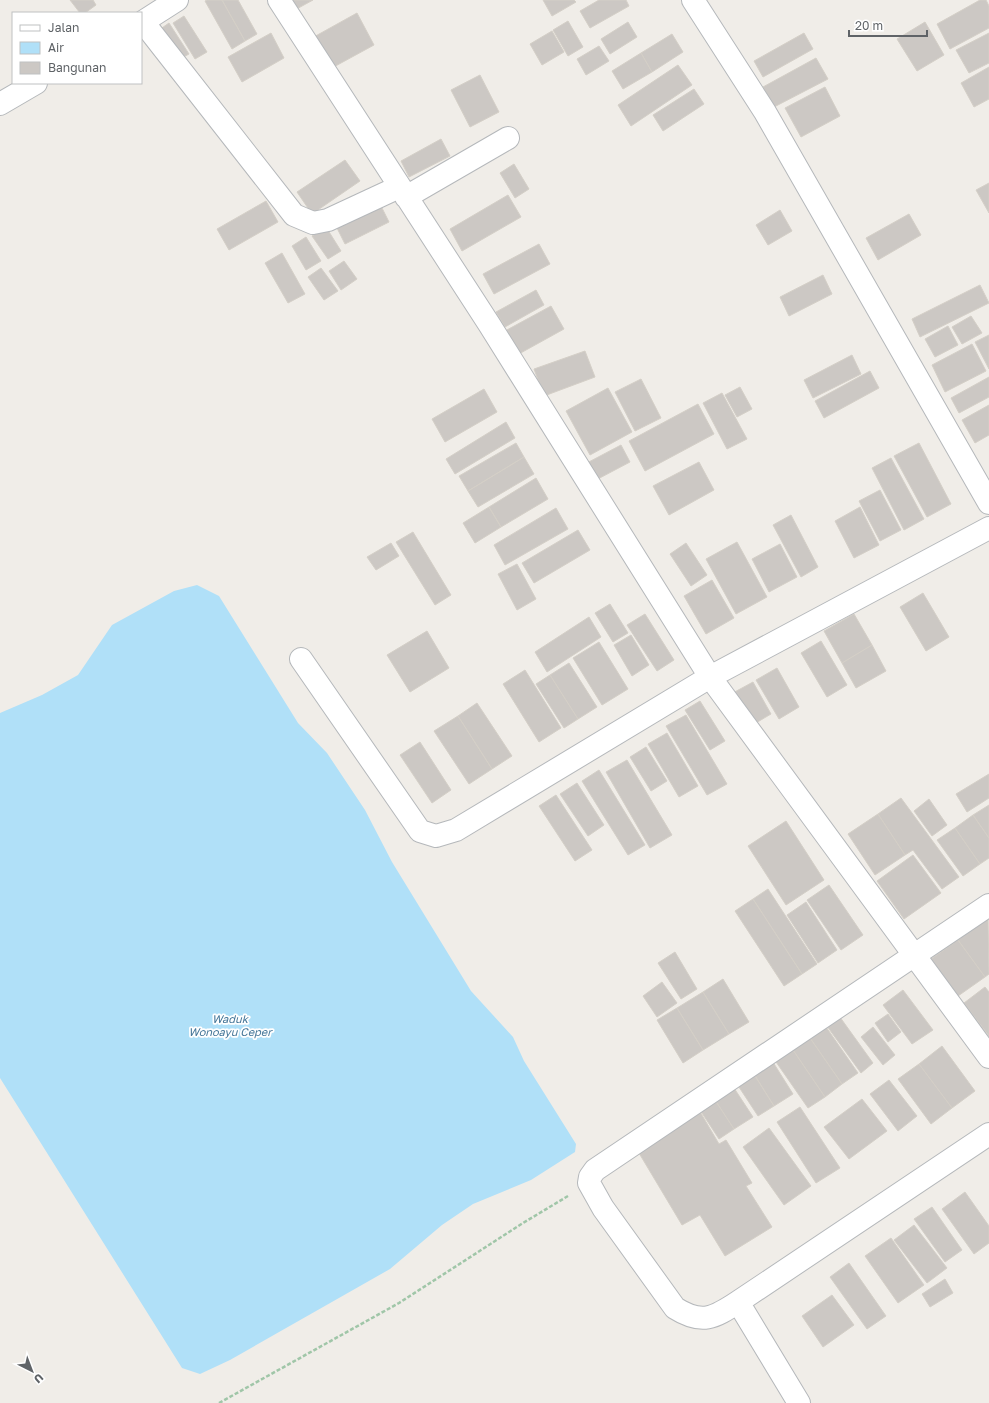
<svg xmlns="http://www.w3.org/2000/svg" width="989" height="1403" viewBox="0 0 989 1403" font-family="'Golos Text',sans-serif">
<rect width="100%" height="100%" fill="#f0ede8"/>
<!-- water -->
<path fill="#b0e0f8" d="M 197,585 L 219,596 L 298,723 L 327,753 L 365,810 L 392,862 L 471,991 L 513,1037 L 524,1061 L 576,1144 L 575,1152 L 531,1180 L 473,1204 L 442,1225 L 390,1269 L 230,1360 L 200,1374 L 182,1368 L 0,1078 L 0,713 L 42,695 L 78,675 L 112,625 L 174,591 Z"/>
<!-- building -->
<path fill="#ccc8c4" stroke="#d4cfc7" d="M 70,0 L 93,0 L 96,5 L 85,13 L 80,13 Z
M 207,0 L 222,0 L 245,41 L 232,49 L 205,1 Z
M 222,0 L 238,0 L 257,34 L 245,41 Z
M 287,0 L 313,0 L 293,11 Z
M 543,0 L 574,0 L 576,2 L 552,16 Z
M 599,0 L 626,0 L 629,6 L 590,28 L 580,11 Z
M 980,0 L 986,0 L 989,6 L 989,28 L 950,49 L 937,24 Z
M 357,13 L 374,45 L 330,69 L 312,38 Z
M 184,16 L 207,52 L 195,59 L 173,23 Z
M 568,21 L 583,47 L 568,56 L 553,30 Z
M 628,22 L 637,37 L 610,54 L 601,39 Z
M 925,22 L 944,55 L 917,71 L 897,39 Z
M 169,23 L 189,54 L 178,60 L 159,30 Z
M 552,31 L 564,52 L 542,65 L 530,44 Z
M 271,33 L 284,58 L 242,82 L 228,57 Z
M 804,33 L 813,49 L 763,77 L 754,61 Z
M 989,33 L 989,63 L 969,73 L 956,50 Z
M 672,34 L 683,52 L 652,72 L 641,53 Z
M 599,46 L 609,61 L 586,75 L 577,59 Z
M 641,53 L 652,72 L 623,89 L 612,71 Z
M 816,58 L 828,79 L 774,107 L 763,87 Z
M 678,65 L 692,85 L 631,126 L 618,105 Z
M 989,67 L 989,99 L 974,107 L 961,83 Z
M 480,75 L 499,112 L 470,127 L 451,90 Z
M 825,87 L 840,116 L 801,137 L 785,108 Z
M 694,89 L 704,104 L 663,131 L 653,115 Z
M 441,139 L 450,156 L 409,177 L 401,161 Z
M 345,160 L 360,181 L 312,214 L 297,192 Z
M 514,164 L 529,189 L 515,198 L 500,173 Z
M 989,183 L 989,213 L 976,190 Z
M 508,195 L 521,217 L 462,251 L 450,229 Z
M 266,201 L 278,222 L 229,250 L 217,229 Z
M 379,202 L 389,222 L 345,244 L 335,224 Z
M 780,210 L 792,231 L 768,245 L 756,225 Z
M 909,214 L 921,235 L 878,260 L 866,238 Z
M 326,227 L 341,251 L 328,259 L 312,236 Z
M 306,237 L 321,261 L 306,270 L 292,246 Z
M 539,244 L 550,264 L 494,294 L 483,274 Z
M 282,253 L 305,294 L 288,303 L 265,263 Z
M 344,261 L 357,279 L 341,290 L 329,271 Z
M 321,268 L 338,291 L 324,300 L 308,277 Z
M 823,275 L 832,294 L 789,316 L 780,297 Z
M 980,285 L 989,303 L 920,337 L 912,319 Z
M 536,290 L 544,305 L 505,327 L 496,312 Z
M 551,306 L 564,329 L 517,355 L 505,331 Z
M 971,316 L 982,333 L 962,344 L 952,327 Z
M 948,326 L 958,345 L 935,357 L 925,339 Z
M 989,335 L 989,369 L 975,342 Z
M 972,344 L 986,371 L 945,392 L 932,365 Z
M 585,351 L 595,377 L 544,396 L 534,369 Z
M 852,355 L 861,374 L 813,398 L 804,380 Z
M 870,371 L 879,388 L 824,418 L 815,401 Z
M 989,377 L 989,397 L 959,413 L 951,398 Z
M 641,379 L 661,418 L 635,431 L 615,392 Z
M 740,387 L 752,409 L 737,417 L 725,395 Z
M 608,388 L 632,432 L 590,455 L 566,411 Z
M 484,389 L 497,412 L 445,442 L 432,419 Z
M 722,393 L 747,439 L 727,449 L 703,403 Z
M 698,404 L 714,434 L 645,471 L 629,441 Z
M 989,405 L 989,435 L 975,443 L 962,420 Z
M 506,422 L 515,438 L 455,474 L 446,459 Z
M 516,443 L 524,457 L 468,491 L 459,476 Z
M 919,443 L 951,504 L 927,517 L 894,456 Z
M 621,445 L 630,462 L 594,481 L 585,464 Z
M 524,457 L 534,474 L 478,507 L 468,491 Z
M 891,458 L 924,519 L 904,530 L 872,468 Z
M 699,462 L 714,490 L 669,515 L 653,486 Z
M 536,478 L 548,499 L 501,527 L 489,507 Z
M 880,490 L 901,530 L 880,541 L 859,501 Z
M 489,507 L 501,527 L 475,543 L 463,523 Z
M 860,507 L 879,545 L 854,558 L 835,521 Z
M 556,508 L 568,529 L 505,565 L 494,545 Z
M 791,515 L 818,567 L 801,577 L 773,525 Z
M 578,530 L 590,550 L 534,583 L 522,563 Z
M 413,532 L 451,595 L 435,605 L 396,542 Z
M 737,542 L 767,597 L 736,614 L 706,559 Z
M 391,543 L 399,556 L 376,570 L 367,557 Z
M 686,543 L 707,575 L 691,586 L 670,554 Z
M 780,544 L 797,577 L 769,592 L 752,559 Z
M 517,564 L 536,599 L 517,610 L 498,574 Z
M 712,580 L 734,618 L 706,634 L 684,596 Z
M 923,593 L 949,637 L 926,651 L 900,607 Z
M 610,604 L 628,633 L 613,642 L 595,613 Z
M 645,614 L 674,660 L 657,671 L 627,625 Z
M 854,614 L 872,645 L 842,663 L 824,631 Z
M 589,617 L 601,637 L 547,672 L 535,652 Z
M 427,631 L 449,668 L 410,692 L 387,655 Z
M 631,635 L 649,665 L 632,676 L 614,645 Z
M 821,641 L 847,685 L 827,697 L 801,653 Z
M 599,642 L 628,689 L 602,705 L 573,658 Z
M 872,645 L 886,671 L 856,688 L 842,663 Z
M 569,663 L 597,707 L 578,719 L 550,675 Z
M 777,668 L 799,707 L 779,719 L 756,680 Z
M 525,670 L 561,728 L 539,742 L 503,684 Z
M 550,675 L 578,719 L 564,728 L 536,684 Z
M 753,682 L 771,714 L 749,727 L 731,694 Z
M 700,701 L 725,741 L 710,750 L 685,710 Z
M 477,703 L 512,756 L 492,769 L 458,716 Z
M 686,715 L 727,784 L 707,795 L 666,726 Z
M 458,716 L 492,769 L 469,784 L 434,731 Z
M 667,733 L 698,786 L 679,797 L 648,744 Z
M 420,742 L 451,790 L 432,803 L 400,755 Z
M 646,747 L 667,781 L 651,791 L 630,757 Z
M 627,760 L 672,835 L 650,848 L 606,772 Z
M 599,770 L 645,845 L 628,855 L 582,781 Z
M 989,774 L 989,798 L 967,812 L 956,794 Z
M 577,783 L 604,825 L 588,836 L 560,794 Z
M 556,795 L 592,850 L 575,861 L 539,806 Z
M 901,798 L 959,877 L 942,889 L 913,850 L 905,855 L 878,814 Z
M 929,799 L 947,825 L 932,836 L 914,811 Z
M 989,805 L 989,838 L 973,815 Z
M 878,814 L 905,855 L 875,875 L 848,834 Z
M 973,815 L 989,838 L 989,858 L 980,864 L 955,828 Z
M 786,821 L 824,880 L 786,905 L 748,846 Z
M 955,828 L 980,864 L 963,876 L 937,840 Z
M 913,855 L 941,893 L 904,919 L 877,881 Z
M 829,885 L 863,935 L 841,950 L 807,900 Z
M 768,889 L 817,964 L 802,974 L 753,899 Z
M 753,899 L 802,974 L 784,986 L 735,911 Z
M 806,902 L 837,950 L 818,963 L 787,915 Z
M 988,917 L 989,974 L 985,977 L 958,940 Z
M 958,940 L 985,977 L 958,996 L 931,959 Z
M 675,952 L 697,989 L 681,999 L 658,963 Z
M 723,979 L 749,1022 L 729,1034 L 703,992 Z
M 662,982 L 677,1003 L 657,1017 L 643,996 Z
M 985,987 L 989,992 L 989,1036 L 964,1003 Z
M 903,990 L 933,1030 L 912,1044 L 883,1005 Z
M 703,992 L 729,1034 L 703,1050 L 677,1008 Z
M 677,1008 L 703,1050 L 683,1063 L 657,1020 Z
M 837,1013 L 873,1063 L 861,1073 L 824,1022 Z
M 888,1014 L 901,1032 L 888,1042 L 875,1023 Z
M 824,1024 L 858,1073 L 842,1084 L 808,1035 Z
M 873,1027 L 895,1055 L 883,1065 L 861,1037 Z
M 808,1035 L 842,1084 L 825,1097 L 791,1047 Z
M 942,1046 L 975,1091 L 952,1108 L 919,1064 Z
M 791,1047 L 825,1097 L 808,1108 L 774,1059 Z
M 771,1059 L 793,1094 L 774,1106 L 752,1071 Z
M 919,1064 L 952,1108 L 931,1124 L 898,1079 Z
M 752,1071 L 774,1106 L 758,1116 L 735,1081 Z
M 889,1080 L 917,1116 L 898,1131 L 870,1094 Z
M 734,1088 L 753,1117 L 734,1129 L 715,1100 Z
M 862,1099 L 887,1131 L 849,1159 L 824,1127 Z
M 715,1100 L 734,1129 L 719,1139 L 700,1110 Z
M 800,1107 L 840,1168 L 816,1183 L 777,1122 Z
M 699,1110 L 719,1144 L 726,1140 L 752,1183 L 746,1186 L 772,1227 L 725,1256 L 700,1215 L 682,1225 L 636,1148 Z
M 769,1128 L 811,1186 L 784,1205 L 743,1147 Z
M 965,1192 L 989,1226 L 989,1243 L 974,1254 L 942,1209 Z
M 932,1207 L 962,1250 L 945,1262 L 914,1219 Z
M 914,1225 L 947,1268 L 927,1283 L 894,1240 Z
M 891,1238 L 924,1285 L 898,1303 L 865,1256 Z
M 849,1263 L 886,1316 L 867,1329 L 830,1277 Z
M 945,1279 L 953,1293 L 930,1307 L 922,1294 Z
M 832,1295 L 854,1325 L 823,1347 L 802,1316 Z"/>
<g fill="none" stroke-linecap="round" stroke-linejoin="round">
<defs>
<path id="minor" d="M 279,0 L 489,324 L 710,677 L 989,1057
M 693,0 L 765,112 L 989,503
M 143,22 L 294,215 L 313,223 L 328,220 L 399,187
M 141,23 L 177,0
M 0,104 L 36,83
M 406,197 L 508,138
M 301,659 L 420,831 L 436,836 L 456,830 L 710,677 L 989,528
M 738,1302 L 989,1134
M 799,1403 L 738,1302 C 714,1318 702,1325 675,1308 L 603,1208 L 589,1183 L 590,1177 L 595,1170 L 989,905"/>
</defs>
<!-- minor casing -->
<use href="#minor" stroke="#b5b8bb" stroke-width="24"/>
<!-- path -->
<path stroke="#a0c6a8" stroke-width="2.5" stroke-dasharray="4 2" stroke-linecap="butt" d="M 219,1403 L 399,1303 L 523,1223 L 568,1196"/>
<!-- minor -->
<use href="#minor" stroke="#fff" stroke-width="22"/>
</g>
<g text-anchor="middle" stroke-width="3.5" stroke-linejoin="round" paint-order="stroke">
<!-- water labels -->
<g font-size="11" font-style="italic" fill="#467799" stroke="#fff">
<text x="230" y="1023">Waduk<tspan x="230" dy="13">Wonoayu Ceper</tspan></text>
</g>
</g>
<!-- legend -->
<rect x="12" y="12" width="130" height="72" fill="#ffffff" stroke="#bfc1c2"/>
<rect x="20" y="25" width="20" height="6" fill="#ffffff" stroke="#bfc1c2"/>
<text x="48" y="32" font-size="12" fill="#5f6367">Jalan</text>
<rect x="20" y="42" width="20" height="12" fill="#b0e0f8" stroke="#bfc1c2"/>
<text x="48" y="52" font-size="12" fill="#5f6367">Air</text>
<rect x="20" y="62" width="20" height="12" fill="#ccc8c4" stroke="#bfc1c2"/>
<text x="48" y="72" font-size="12" fill="#5f6367">Bangunan</text>
<!-- north arrow -->
<g transform="translate(32 1371) rotate(138)" stroke="#ffffff" stroke-width="3" paint-order="stroke">
<path d="M0-3L7 15L0 10L-7 15Z" fill="#5f6367"/>
<text y="-6" font-size="11" font-weight="bold" text-anchor="middle" fill="#5f6367">U</text>
</g>
<!-- scale -->
<path d="M849 30v6h78v-6" fill="none" stroke="#5f6367" stroke-width="2"/>
<text x="855" y="30" font-size="12" fill="#5f6367" stroke="#ffffff" stroke-width="3" paint-order="stroke">20 m</text>
</svg>
